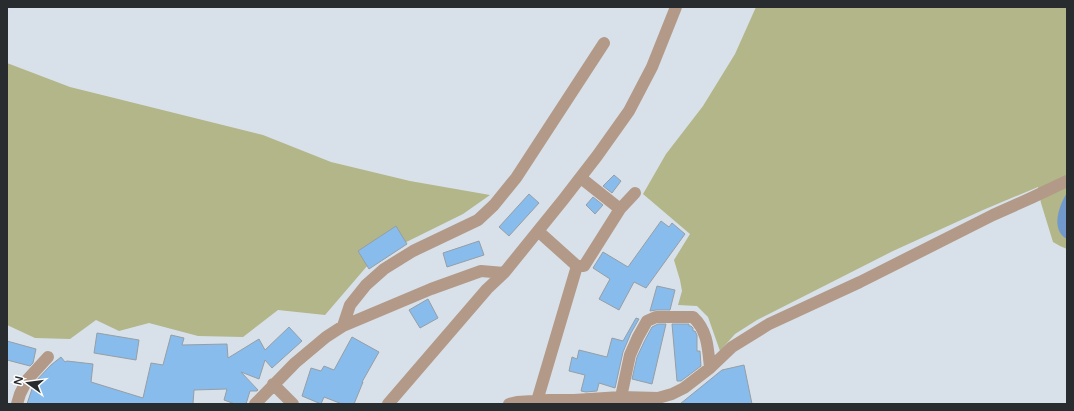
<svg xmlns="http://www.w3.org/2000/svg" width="1074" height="411" viewBox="0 0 1074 411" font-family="'Varela Round',sans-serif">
<rect width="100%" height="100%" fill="#d8e1e9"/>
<!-- green -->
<path fill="#b3b688" d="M 756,7 L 1067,7 L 1067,249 L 1060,246 L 1053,242 L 1041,203 L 1038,187 L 983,210 L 893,251 L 757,320 L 735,334 L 720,351 L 708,317 L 697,306 L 678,305 L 682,291 L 680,280 L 674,260 L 690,234 L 643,194 L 666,154 L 703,106 L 735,54 Z
M 7,63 L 70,87 L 263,135 L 331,162 L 410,181 L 490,195 L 463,214 L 374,258 L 325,315 L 278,310 L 243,337 L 198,336 L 149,323 L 119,331 L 96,320 L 70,339 L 35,338 L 7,325 Z"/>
<!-- water -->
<path fill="#7199cc" d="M 1067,193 L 1067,239 C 1050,230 1059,205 1067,193 Z"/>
<!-- building -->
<path fill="#87bcec" stroke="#969ea5" d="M 614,175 L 621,181 L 612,193 L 603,186 Z
M 529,194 L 539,203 L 509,236 L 499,227 Z
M 593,197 L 603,205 L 595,214 L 586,205 Z
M 661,221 L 669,227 L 672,223 L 685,234 L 646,288 L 634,282 L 619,310 L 599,299 L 610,279 L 593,268 L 603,252 L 628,267 Z
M 396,226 L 407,244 L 369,269 L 358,251 Z
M 479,241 L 484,255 L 447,267 L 443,253 Z
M 657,286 L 675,290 L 670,310 L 656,310 L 650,311 Z
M 428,299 L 438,318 L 420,328 L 409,310 Z
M 636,318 L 639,319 L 631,333 L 623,352 L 615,388 L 599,383 L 597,391 L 586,392 L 581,391 L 585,375 L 569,371 L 572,357 L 577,359 L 579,350 L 607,357 L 612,338 L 623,341 Z
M 658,324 L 666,324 L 652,384 L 632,379 L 637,357 L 645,340 L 652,327 Z
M 672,324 L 689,324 L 689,326 L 691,326 L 693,328 L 693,331 L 695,331 L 697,335 L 697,351 L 700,351 L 701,366 L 681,381 L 677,381 Z
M 289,327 L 302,341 L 272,368 L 265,360 L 259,379 L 241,372 L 258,390 L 257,391 L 250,391 L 246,404 L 235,404 L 224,400 L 227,389 L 194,390 L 193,404 L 27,404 L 34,383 L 51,365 L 61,357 L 65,362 L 67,361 L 93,364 L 91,382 L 143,398 L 151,363 L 163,365 L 171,335 L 184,338 L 182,345 L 227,344 L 228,358 L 259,339 L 265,350 Z
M 97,333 L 139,340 L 136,360 L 94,353 Z
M 352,337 L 379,352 L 362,382 L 363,382 L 354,404 L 342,404 L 324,397 L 321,404 L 302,396 L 311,368 L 321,371 L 324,366 L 334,370 Z
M 7,341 L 36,349 L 33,363 L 30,366 L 7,360 Z
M 744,365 L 752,404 L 680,404 L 722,370 Z"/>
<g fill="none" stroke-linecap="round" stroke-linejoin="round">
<!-- minor -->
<path stroke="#b39988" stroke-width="12" d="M 620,209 L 635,193
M 538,231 L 577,266 L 584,266 L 620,209 L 581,178
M 343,326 L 350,305 L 366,285 L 384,269 L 413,251 L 478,220 L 494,205 L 516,178 L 604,43
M 273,384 L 293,404
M 621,397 L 630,355 L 638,337 L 647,321 L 656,317 L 693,317 C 708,331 708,349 710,368
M 537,401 L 577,266
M 17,404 L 20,394 L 27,380 L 48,357
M 255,404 L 295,363 L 326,337 L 343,326 L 431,289 L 481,271 L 504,273
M 388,404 L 487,289 L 504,273 L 563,200 L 597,156 L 629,111 L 652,67 L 676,7
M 509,404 L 517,402 L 549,400 L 574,400 L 621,397 L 658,398 L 672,394 L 684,388 L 710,368 L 732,347 L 769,324 L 860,282 L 993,215 L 1031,198 L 1067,181"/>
</g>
<!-- border -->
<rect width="1074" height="411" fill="none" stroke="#292c2f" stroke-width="16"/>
<!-- north arrow -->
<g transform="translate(28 383) rotate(284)" stroke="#ffffff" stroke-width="3" paint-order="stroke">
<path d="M0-3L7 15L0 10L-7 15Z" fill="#292c2f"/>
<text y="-6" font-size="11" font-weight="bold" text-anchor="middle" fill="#292c2f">N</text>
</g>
</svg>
